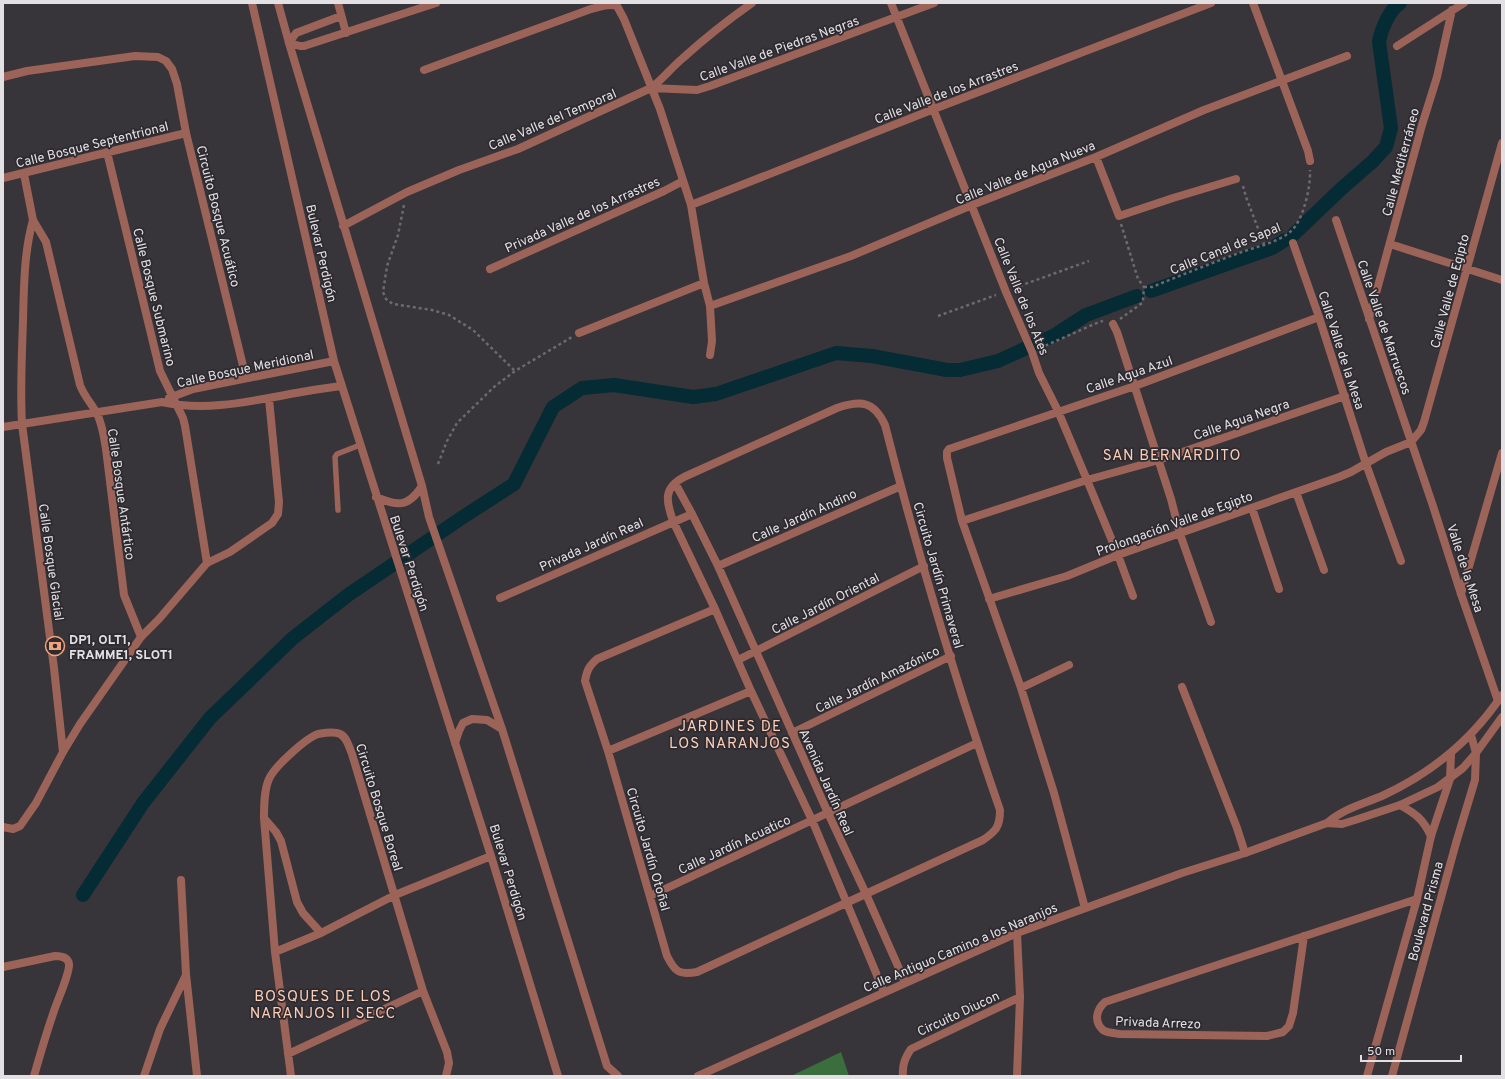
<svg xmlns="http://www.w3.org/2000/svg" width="1505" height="1079" viewBox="0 0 1505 1079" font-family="Overpass,sans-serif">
<rect width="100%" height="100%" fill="#37343a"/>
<!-- pitch -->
<path fill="#3b6e3d" d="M 841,1052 L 849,1076 L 791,1076 Z"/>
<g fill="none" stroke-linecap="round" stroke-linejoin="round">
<!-- canal -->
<path stroke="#052b34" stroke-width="14" d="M 1294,234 L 1341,189 L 1372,162 L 1386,147 L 1391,128 L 1379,42 C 1381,30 1389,10 1400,3
M 1151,291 L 1272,248 L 1285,240
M 83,895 L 143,803 L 210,718 L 293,638 L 348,595 L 463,517 L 514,484 L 553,407 L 582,388 L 614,385 L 693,397 L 716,394 L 836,353 L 872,356 L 947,370 L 960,370 L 998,361 L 1055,335 L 1086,315 L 1137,296"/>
<!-- path -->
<path stroke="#6d6a6f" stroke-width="2.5" stroke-dasharray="3 3" stroke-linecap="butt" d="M 1243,186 L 1246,197 L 1264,244
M 404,205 L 398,235 L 387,266 L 383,292 L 386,299 L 393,304 L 432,310 L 449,315 L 473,330 L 515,371
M 1121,224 L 1138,279 L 1144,287
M 1144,287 L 1152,287 L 1157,285 C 1184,274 1212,263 1239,253 C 1255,247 1277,243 1290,232 C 1303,222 1311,186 1310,170
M 1014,288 L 1089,261
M 938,316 L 996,295
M 1120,319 L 1142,303 L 1143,300 L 1144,287
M 1040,348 L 1099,322 L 1103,321
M 438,464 L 447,441 L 457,423 L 494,387 L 515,371 L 572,337"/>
<!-- service -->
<path stroke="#9c6358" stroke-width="5.5" d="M 338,510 L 335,457 L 337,454 L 360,445"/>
<!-- minor -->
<path stroke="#9c6358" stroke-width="8" d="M 252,3 L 334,361 L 491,856 L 558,1076
M 278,3 L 289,43 L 422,486 L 429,517 L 502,729 L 607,1066 L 618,1076
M 338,3 L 346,33
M 891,3 L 1006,292 L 1032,352 L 1039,373 L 1058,411 L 1087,480 L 1118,555 L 1133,596
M 1253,3 L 1308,151 L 1310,161
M 341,16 L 296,33 L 289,43 L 300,46 L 304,46 L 436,3
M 1397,46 L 1464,3
M 424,70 L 591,9 C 600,7 608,3 617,6 L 624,19 L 660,109 L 691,205 L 704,283 L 710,306 L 712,341 L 710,355
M 3,77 L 27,71 L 135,56 L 158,57 L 166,61 L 172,69 L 177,84 L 186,133 L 246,378
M 651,88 L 697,90 L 710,86 L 934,3
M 107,152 L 160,371 L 183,418 L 185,426 L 207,563
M 1096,157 L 1119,216 L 1173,198 L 1236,179
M 24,174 L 33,220 L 46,242 L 80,385 C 84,396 91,403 96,412 C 102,422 104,437 106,449 L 124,595 L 141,637
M 3,178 L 186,133
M 691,205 L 934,109 L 1211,3
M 33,220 C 24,252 24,286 23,320 C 22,354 20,389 22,424 L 54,668 L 63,752
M 1336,220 L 1433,506 L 1461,594 L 1498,701
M 343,226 L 407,192 L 459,170 L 518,149 L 651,88 C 663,79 672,67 683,58 C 705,38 728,20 752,3
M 1293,243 L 1319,317 L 1366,464 L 1401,561
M 1390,244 L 1502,280
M 490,269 L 664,191 L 683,181
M 710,306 L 851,256 L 972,205 L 1096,157 L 1204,110 L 1347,56
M 1369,319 L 1422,125 L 1437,77 L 1452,10
M 1113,324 L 1117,332 L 1171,499 L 1180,534 L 1211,622
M 579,333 L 704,283
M 169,398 L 193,389 L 334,361
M 3,427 L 162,402 C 207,412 251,401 296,393 C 311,390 326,388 341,386
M 675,483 L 692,514 L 718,566 L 828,813 L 866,894 L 905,982
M 1296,492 L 1324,570
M 376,497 C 397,506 408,508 422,486
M 1252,508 L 1279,589
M 962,521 L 1087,480 L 1159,460 L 1345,396
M 718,566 L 901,486
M 1461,594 L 1502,453
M 500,598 L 692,514
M 989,599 L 1067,576 L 1118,555 L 1339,477 L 1351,472 L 1386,452 L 1411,442 L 1421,430 L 1424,422 L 1502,143
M 715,609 L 597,659 C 589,666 587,670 585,681 L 608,751 L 667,956 C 675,972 679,975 697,972 L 846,903 L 983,840 C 996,831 1000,827 1000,810 C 956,683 918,555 885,425 C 874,401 861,400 837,408 L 684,477 C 663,488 666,501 673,521 L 715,609 L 751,691 L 812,820 L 884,992
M 738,660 L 924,566
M 1182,687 L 1237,828 L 1245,853
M 1021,688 L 1069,665
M 792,733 L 951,656
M 455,743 L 459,731 L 463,723 L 472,719 L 487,720 L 502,729
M 608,751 L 751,691
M 264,818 L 276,832 L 281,841 L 297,902 L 303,913 L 321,933
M 3,827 L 13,829 L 20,826 L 27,816 L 36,803 L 63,752 L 80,724 L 141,637 L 159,619 L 207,563 L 230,552 L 272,523 L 278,514 L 279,502 L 269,399
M 181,880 L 186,974 L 197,1076
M 650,896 L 977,743
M 1085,908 L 1054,793 L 1021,688 L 962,521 L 947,458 L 947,452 L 949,449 L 1135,386 L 1319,317
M 1304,936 L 1293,1013 L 1289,1026 L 1283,1032 L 1267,1036 L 1119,1034 C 1114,1033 1107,1033 1103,1030 C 1093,1021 1097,1009 1105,1002 L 1417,899
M 275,952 L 321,933 L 395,895 L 491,856
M 3,967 L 55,956 C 61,956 68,957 69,964 C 70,974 56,1003 53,1014 C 46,1034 40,1055 34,1076
M 288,1054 L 423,991
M 144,1076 L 160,1029 L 186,975
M 291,1076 L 275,952 L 264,818 C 264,806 264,790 269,779 C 274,767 306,738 318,734 C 324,733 334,731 340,734 C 347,737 349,747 352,754 L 423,991 L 447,1052 L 449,1063 L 446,1076
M 903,1076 C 902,1065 905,1058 911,1049 L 1020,997
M 1017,1076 L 1020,997 L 1017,933
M 1367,1076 L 1417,899 L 1431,836 L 1450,779 L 1451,754
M 1392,1076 L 1456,843 L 1475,780 L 1476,753 L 1471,735"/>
<!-- tertiary -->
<path stroke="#9c6358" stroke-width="8" d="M 1400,805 C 1416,814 1423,819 1431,836
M 1327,823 L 1342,824 L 1355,820 L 1400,805 L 1438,787 L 1463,768 L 1476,753 L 1502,717
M 698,1076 L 1017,933 L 1182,873 L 1245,853 L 1327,823 C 1344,808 1364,804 1384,795 C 1433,772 1472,740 1502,695"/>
</g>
<!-- icons -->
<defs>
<symbol id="bank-ring" viewBox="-11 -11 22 22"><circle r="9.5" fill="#2d2a30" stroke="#f1a27b" stroke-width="1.5"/><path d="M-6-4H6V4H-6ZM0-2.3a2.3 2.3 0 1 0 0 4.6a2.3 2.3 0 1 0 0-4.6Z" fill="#f1a27b"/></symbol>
</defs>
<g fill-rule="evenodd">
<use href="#bank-ring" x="44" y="635" width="22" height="22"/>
</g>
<g text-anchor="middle" stroke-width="3.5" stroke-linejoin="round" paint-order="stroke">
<!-- street labels -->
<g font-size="13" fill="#e3e0e4" stroke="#2d2a30">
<text transform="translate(779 48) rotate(-20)" y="5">Calle Valle de Piedras Negras</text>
<text transform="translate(946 92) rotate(-21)" y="5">Calle Valle de los Arrastres</text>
<text transform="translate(552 119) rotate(-23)" y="5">Calle Valle del Temporal</text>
<text transform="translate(92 144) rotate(-14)" y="5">Calle Bosque Septentrional</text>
<text transform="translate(1400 162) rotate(-75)" y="5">Calle Mediterráneo</text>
<text transform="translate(1025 172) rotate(-22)" y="5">Calle Valle de Agua Nueva</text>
<text transform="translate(582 214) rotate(-24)" y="5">Privada Valle de los Arrastres</text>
<text transform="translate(219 216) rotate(76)" y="5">Circuito Bosque Acuático</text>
<text transform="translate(1225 248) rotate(-22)" y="5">Calle Canal de Sapal</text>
<text transform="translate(322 253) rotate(77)" y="5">Bulevar Perdigón</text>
<text transform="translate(1449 291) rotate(-75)" y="5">Calle Valle de Egipto</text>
<text transform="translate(1022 296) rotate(68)" y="5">Calle Valle de los Ates</text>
<text transform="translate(155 297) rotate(76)" y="5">Calle Bosque Submarino</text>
<text transform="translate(1385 327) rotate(71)" y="5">Calle Valle de Marruecos</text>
<text transform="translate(1342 350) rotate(72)" y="5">Calle Valle de la Mesa</text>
<text transform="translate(245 368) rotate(-12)" y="5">Calle Bosque Meridional</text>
<text transform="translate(1129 374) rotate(-19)" y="5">Calle Agua Azul</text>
<text transform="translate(1241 419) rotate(-19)" y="5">Calle Agua Negra</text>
<text transform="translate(122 494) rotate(82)" y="5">Calle Bosque Antártico</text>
<text transform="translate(804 515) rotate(-24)" y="5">Calle Jardín Andino</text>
<text transform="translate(1174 523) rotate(-20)" y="5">Prolongación Valle de Egipto</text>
<text transform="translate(591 544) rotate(-24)" y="5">Privada Jardín Real</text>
<text transform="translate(52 562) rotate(82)" y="5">Calle Bosque Glacial</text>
<text transform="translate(410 563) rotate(72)" y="5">Bulevar Perdigón</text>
<text transform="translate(1466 568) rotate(72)" y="5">Valle de la Mesa</text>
<text transform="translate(939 575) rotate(74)" y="5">Circuito Jardín Primaveral</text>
<text transform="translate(825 603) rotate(-27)" y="5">Calle Jardín Oriental</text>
<text transform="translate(877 679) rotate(-26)" y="5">Calle Jardín Amazónico</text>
<text transform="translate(827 782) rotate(66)" y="5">Avenida Jardín Real</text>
<text transform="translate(380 807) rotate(73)" y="5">Circuito Bosque Boreal</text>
<text transform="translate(734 844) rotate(-25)" y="5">Calle Jardín Acuatico</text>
<text transform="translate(649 849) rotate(74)" y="5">Circuito Jardín Otoñal</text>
<text transform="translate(509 872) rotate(73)" y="5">Bulevar Perdigón</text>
<text transform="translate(1425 911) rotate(-75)" y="5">Boulevard Prisma</text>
<text transform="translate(960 947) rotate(-23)" y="5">Calle Antiguo Camino a los Naranjos</text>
<text transform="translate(958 1013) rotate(-25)" y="5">Circuito Diucon</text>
<text transform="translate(1158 1022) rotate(2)" y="5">Privada Arrezo</text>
</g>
<!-- poi labels -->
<g font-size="13" font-weight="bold" fill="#e3e0e4" stroke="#2d2a30" text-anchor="start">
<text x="69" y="644">DP1, OLT1,<tspan x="69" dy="15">FRAMME1, SLOT1</tspan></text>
</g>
<!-- quarter labels -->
<g font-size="15" letter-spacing="1" fill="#fcceb8" stroke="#2d2a30">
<text x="1172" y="460">SAN BERNARDITO</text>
<text x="730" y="731">JARDINES DE<tspan x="730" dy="17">LOS NARANJOS</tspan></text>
<text x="323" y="1001">BOSQUES DE LOS<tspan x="323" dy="17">NARANJOS II SECC</tspan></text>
</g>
</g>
<!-- border -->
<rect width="1505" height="1079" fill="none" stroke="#e3e0e4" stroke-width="8"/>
<!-- scale -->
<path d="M1361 1055v6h100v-6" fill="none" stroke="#e3e0e4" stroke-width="2"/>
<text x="1367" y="1055" font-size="12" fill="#e3e0e4" stroke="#2d2a30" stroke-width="3" paint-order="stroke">50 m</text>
</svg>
